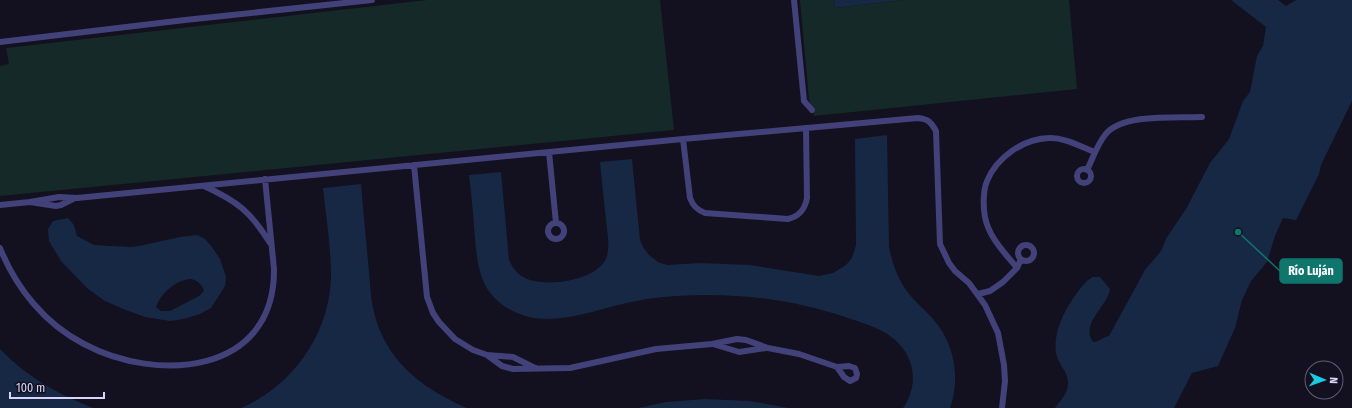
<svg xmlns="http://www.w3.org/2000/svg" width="1352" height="408" viewBox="0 0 1352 408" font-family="'Fira Sans Condensed',sans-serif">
<rect width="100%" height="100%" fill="#131020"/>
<!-- green -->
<path fill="#142928" d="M 427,0 L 660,0 L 674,130 L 0,196 L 0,66 L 9,64 L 6,48 Z
M 800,0 L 834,0 L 835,8 L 902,0 L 1069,0 L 1077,89 L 814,116 L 809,99 Z"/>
<!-- water -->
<path fill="#162844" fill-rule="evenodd" d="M 834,0 L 902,0 L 835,8 Z
M 1231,0 L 1278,0 L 1286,6 L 1296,0 L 1352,0 L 1352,101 L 1321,165 L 1319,174 L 1296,220 L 1283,218 L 1275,236 L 1267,262 L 1251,281 L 1242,300 L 1235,328 L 1218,366 L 1192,373 L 1174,408 L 1055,408 C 1060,401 1068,393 1068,384 C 1069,372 1058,365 1056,353 C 1053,330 1066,307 1080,289 C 1083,285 1088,279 1093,277 C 1095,277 1097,277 1100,277 L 1110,289 C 1108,306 1080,323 1093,342 C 1099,342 1103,337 1109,336 L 1145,270 L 1161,251 L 1167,237 L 1186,209 L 1210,163 L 1229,139 L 1243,101 L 1250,92 L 1257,56 L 1263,46 L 1266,27 Z
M 887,135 L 889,247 C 892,262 897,277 906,290 C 914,301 924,309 933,319 C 954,342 961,378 950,408 L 903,408 C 916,390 916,367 904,350 C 891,331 869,325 848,318 C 794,299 734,292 676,296 C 657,297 637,300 618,305 C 583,314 543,329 509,309 C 477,291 477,260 474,227 C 473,210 471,192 469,175 L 501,172 L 509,260 C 513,268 517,274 525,278 C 546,288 599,281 607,256 C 610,245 607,231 606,220 C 604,201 602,182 600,162 L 632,159 L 640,240 L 643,247 L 649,255 L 658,262 L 667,265 L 701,263 L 750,265 L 819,276 L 833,273 L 846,265 L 852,258 L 856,245 L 855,139 Z
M 361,184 C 363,210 366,236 368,262 C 370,278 370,293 373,308 C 384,360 421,388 467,408 L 241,408 C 293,386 330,333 331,276 C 331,247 326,217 323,188 Z
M 68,218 L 74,225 L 77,236 L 94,245 L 130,247 L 139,246 L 180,237 L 197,235 L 205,239 L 212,247 L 220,259 L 226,277 L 225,286 L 211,308 L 200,314 L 184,319 L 170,321 L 145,317 L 123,309 L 105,301 L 88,289 L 61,261 L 49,241 L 48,229 L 53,221 ZM 191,279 C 198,281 202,284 204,291 L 199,296 L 170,311 L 161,311 L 156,307 C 161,293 176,280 191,279 Z
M 0,349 C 26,376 57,394 93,408 L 0,408 Z
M 705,399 L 750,401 L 789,408 L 638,408 L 666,402 Z"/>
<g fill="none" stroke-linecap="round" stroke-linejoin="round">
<!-- street -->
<path stroke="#434179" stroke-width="6" d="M 794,0 L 804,101 L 812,110
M 0,42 L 185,20 L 372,0
M 683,139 L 690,198 C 693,206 697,210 705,213 L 788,219 C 800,216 805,209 807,198 L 806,128
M 549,152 L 556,223
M 414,165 L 427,297 L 433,313 L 439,322 L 455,339 L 473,350 L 487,355 L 502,366 L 513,369 L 570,368 L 656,349 L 712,344 L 737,339 L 746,340 L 768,348 L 799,354 L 837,367
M1077 176a7 7 0 1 1 14 0a7 7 0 1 1-14 0Z
M 1087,170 C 1093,158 1097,145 1105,135 C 1121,113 1177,118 1202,117
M 204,186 C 237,201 251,212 270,243
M 30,202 L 59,197 L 77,198 L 683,139 L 918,118 C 928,119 931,122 936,131 L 940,244 L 949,263 L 955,271 L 969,283 L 985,305 L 998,333 L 1004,365 L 1005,381 L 1002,408
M 0,205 L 30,202 L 56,206 L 61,205 L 73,199
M548 231a8 8 0 1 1 16 0a8 8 0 1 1-16 0Z
M1018 253a8 8 0 1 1 16 0a8 8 0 1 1-16 0Z
M 0,248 C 16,288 45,324 84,344 C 157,383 275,375 274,269 L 265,179
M 1017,268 C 1005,253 989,238 985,217 C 983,207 983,191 987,181 C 997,157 1023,139 1049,138 C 1064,137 1081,147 1095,152
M 978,294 L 990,291 L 1003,282 L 1017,268 L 1021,259
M 713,344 L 739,352 L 766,348
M 487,355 L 513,357 L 535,368
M 849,366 L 855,368 L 857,374 L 856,378 L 850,381 L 844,377 L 837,367 Z"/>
</g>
<!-- callouts -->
<path fill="none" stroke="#0f766e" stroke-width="1.5" d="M1238 232L1280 271"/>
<circle fill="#0f766e" stroke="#131020" stroke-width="1.5" cx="1238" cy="232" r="4"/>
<rect fill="#0f766e" stroke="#0f766e" stroke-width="1.5" x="1280" y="259" width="62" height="24" rx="4"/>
<g font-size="12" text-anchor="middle" font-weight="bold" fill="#fff">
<text x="1311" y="275">Río Luján</text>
</g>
<!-- north arrow -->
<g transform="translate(1324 380) rotate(92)"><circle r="19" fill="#131020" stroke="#625e77"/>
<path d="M0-3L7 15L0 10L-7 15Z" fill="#1ccadd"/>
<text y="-6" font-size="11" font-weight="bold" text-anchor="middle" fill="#d9d4fa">N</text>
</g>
<!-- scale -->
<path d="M10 392v6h94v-6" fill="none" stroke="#d9d4fa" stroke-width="2"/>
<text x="16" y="392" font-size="12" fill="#d9d4fa" stroke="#131020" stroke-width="3" paint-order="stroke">100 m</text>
</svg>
